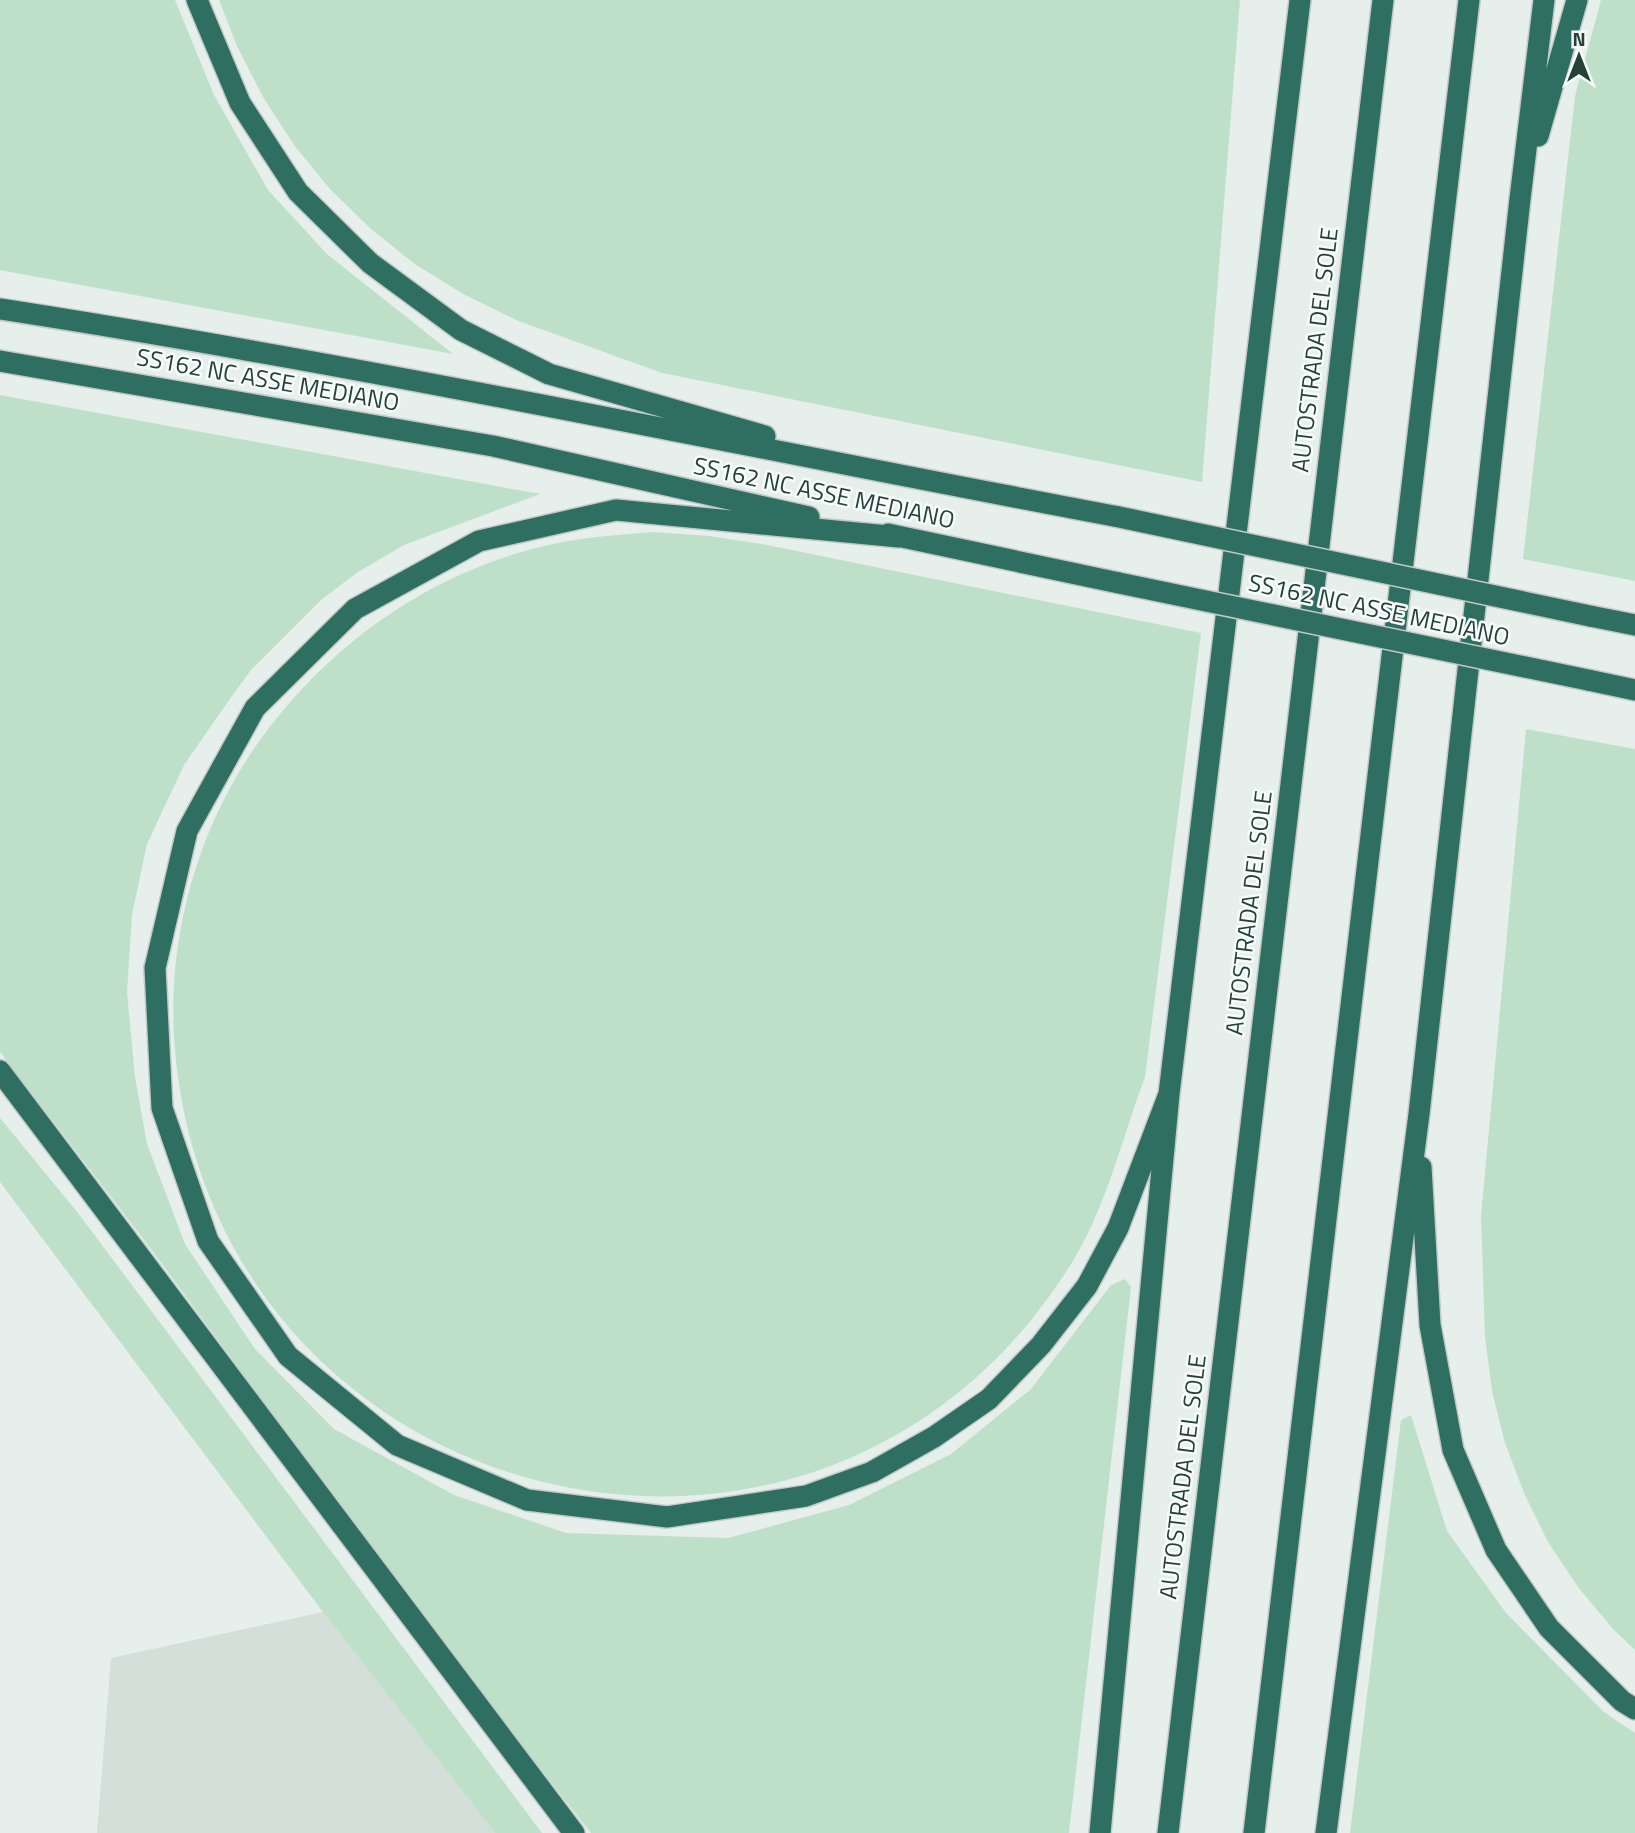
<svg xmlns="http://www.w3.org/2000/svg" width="1635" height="1833" viewBox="0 0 1635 1833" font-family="'Titillium Web',sans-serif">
<rect width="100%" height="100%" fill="#e6efeb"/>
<!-- built -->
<path fill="#d4dfda" d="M 323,1612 L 495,1833 L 97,1833 L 111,1658 Z"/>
<!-- green -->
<path fill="#bfe0c8" d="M 0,0 L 175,0 L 214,95 L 268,190 L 327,254 L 453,354 L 0,270 Z
M 219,0 L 1240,0 L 1202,482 L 662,373 L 516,320 L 465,295 L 416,265 L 371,229 L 330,189 L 294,145 L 263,97 L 237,46 Z
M 1601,0 L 1635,0 L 1635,581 L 1523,559 L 1575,96 Z
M 0,395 L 540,494 L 404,545 L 358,572 L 321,600 L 251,670 L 227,703 L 184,765 L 147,844 L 132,915 L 127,992 L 135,1077 L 147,1144 L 185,1244 L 255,1349 L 334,1429 L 454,1495 L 566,1533 L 728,1538 L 849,1505 L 951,1454 L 1031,1389 L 1111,1285 L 1125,1279 L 1131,1287 L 1069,1833 L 591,1833 L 439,1640 L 151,1249 L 0,1052 Z
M 654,532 L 709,536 L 762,544 L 1201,633 L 1145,1077 C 1120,1144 1106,1211 1066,1272 C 810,1668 204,1509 174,1037 C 168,935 198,827 258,743 C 327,646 427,574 544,546 C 580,537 617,535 654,532 Z
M 1526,729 L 1635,749 L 1635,1650 L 1613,1629 L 1578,1587 L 1548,1542 L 1524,1493 L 1505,1443 L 1492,1391 L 1485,1337 L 1481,1216 Z
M 0,1118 L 78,1213 L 542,1833 L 495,1833 L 323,1612 L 0,1182 Z
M 1411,1415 L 1447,1531 L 1506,1613 L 1604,1712 L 1635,1733 L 1635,1833 L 1350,1833 L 1401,1420 Z"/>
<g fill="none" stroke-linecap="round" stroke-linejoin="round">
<defs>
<path id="highway" d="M 197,0 L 240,103 L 298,192 L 370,263 L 461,330 L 549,374 L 765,436
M 1538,136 L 1577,0
M 0,309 C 375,367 746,447 1119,517
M 0,361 L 493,446 L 809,517
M 888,534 L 1119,583
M 899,537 L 616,510 L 479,541 L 355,609 L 255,708 L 187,831 L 155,968 L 162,1108 L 208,1241 L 288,1356 L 397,1445 L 527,1500 L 667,1517 L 806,1496 L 872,1472 L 934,1437 L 989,1399 L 1041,1345 L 1087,1286 L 1118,1228 L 1169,1094
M 1590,616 L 1635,625
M 1588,680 L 1635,690
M 0,1071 L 574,1833
M 1421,1167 L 1430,1325 L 1453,1450 L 1496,1550 L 1549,1628 L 1622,1701 L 1635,1709
M 1100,1833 L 1169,1094 L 1300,0
M 1168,1833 L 1383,0
M 1254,1833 L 1469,0
M 1326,1833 L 1419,1114 L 1520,199 L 1544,0"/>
</defs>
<!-- highway casing -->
<use href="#highway" stroke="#c2cac8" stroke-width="24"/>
<!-- highway -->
<use href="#highway" stroke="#2f6f62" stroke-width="21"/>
<defs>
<path id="highway-bridge" d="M 1119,517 L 1590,616
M 1119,583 L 1588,680"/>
</defs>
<!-- highway-bridge casing -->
<use href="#highway-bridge" stroke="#c2cac8" stroke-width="24" stroke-linecap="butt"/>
<!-- highway-bridge -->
<use href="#highway-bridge" stroke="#2f6f62" stroke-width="21"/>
</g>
<g text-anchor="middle" stroke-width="5" stroke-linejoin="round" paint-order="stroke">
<!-- street labels -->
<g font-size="24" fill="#24423a" stroke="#f7fbf9">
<text transform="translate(1315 350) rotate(-83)" y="8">AUTOSTRADA DEL SOLE</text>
<text transform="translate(268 380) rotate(10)" y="8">SS162 NC ASSE MEDIANO</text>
<text transform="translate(824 493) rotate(12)" y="8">SS162 NC ASSE MEDIANO</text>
<text transform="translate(1379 610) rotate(12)" y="8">SS162 NC ASSE MEDIANO</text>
<text transform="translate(1249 913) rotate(-83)" y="8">AUTOSTRADA DEL SOLE</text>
<text transform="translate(1183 1477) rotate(-83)" y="8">AUTOSTRADA DEL SOLE</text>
</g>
</g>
<!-- north arrow -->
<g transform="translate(1579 56)" stroke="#f7fbf9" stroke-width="5" paint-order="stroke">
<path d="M0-5L12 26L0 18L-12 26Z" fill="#24423a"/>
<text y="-10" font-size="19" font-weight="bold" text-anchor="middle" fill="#24423a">N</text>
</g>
</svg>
